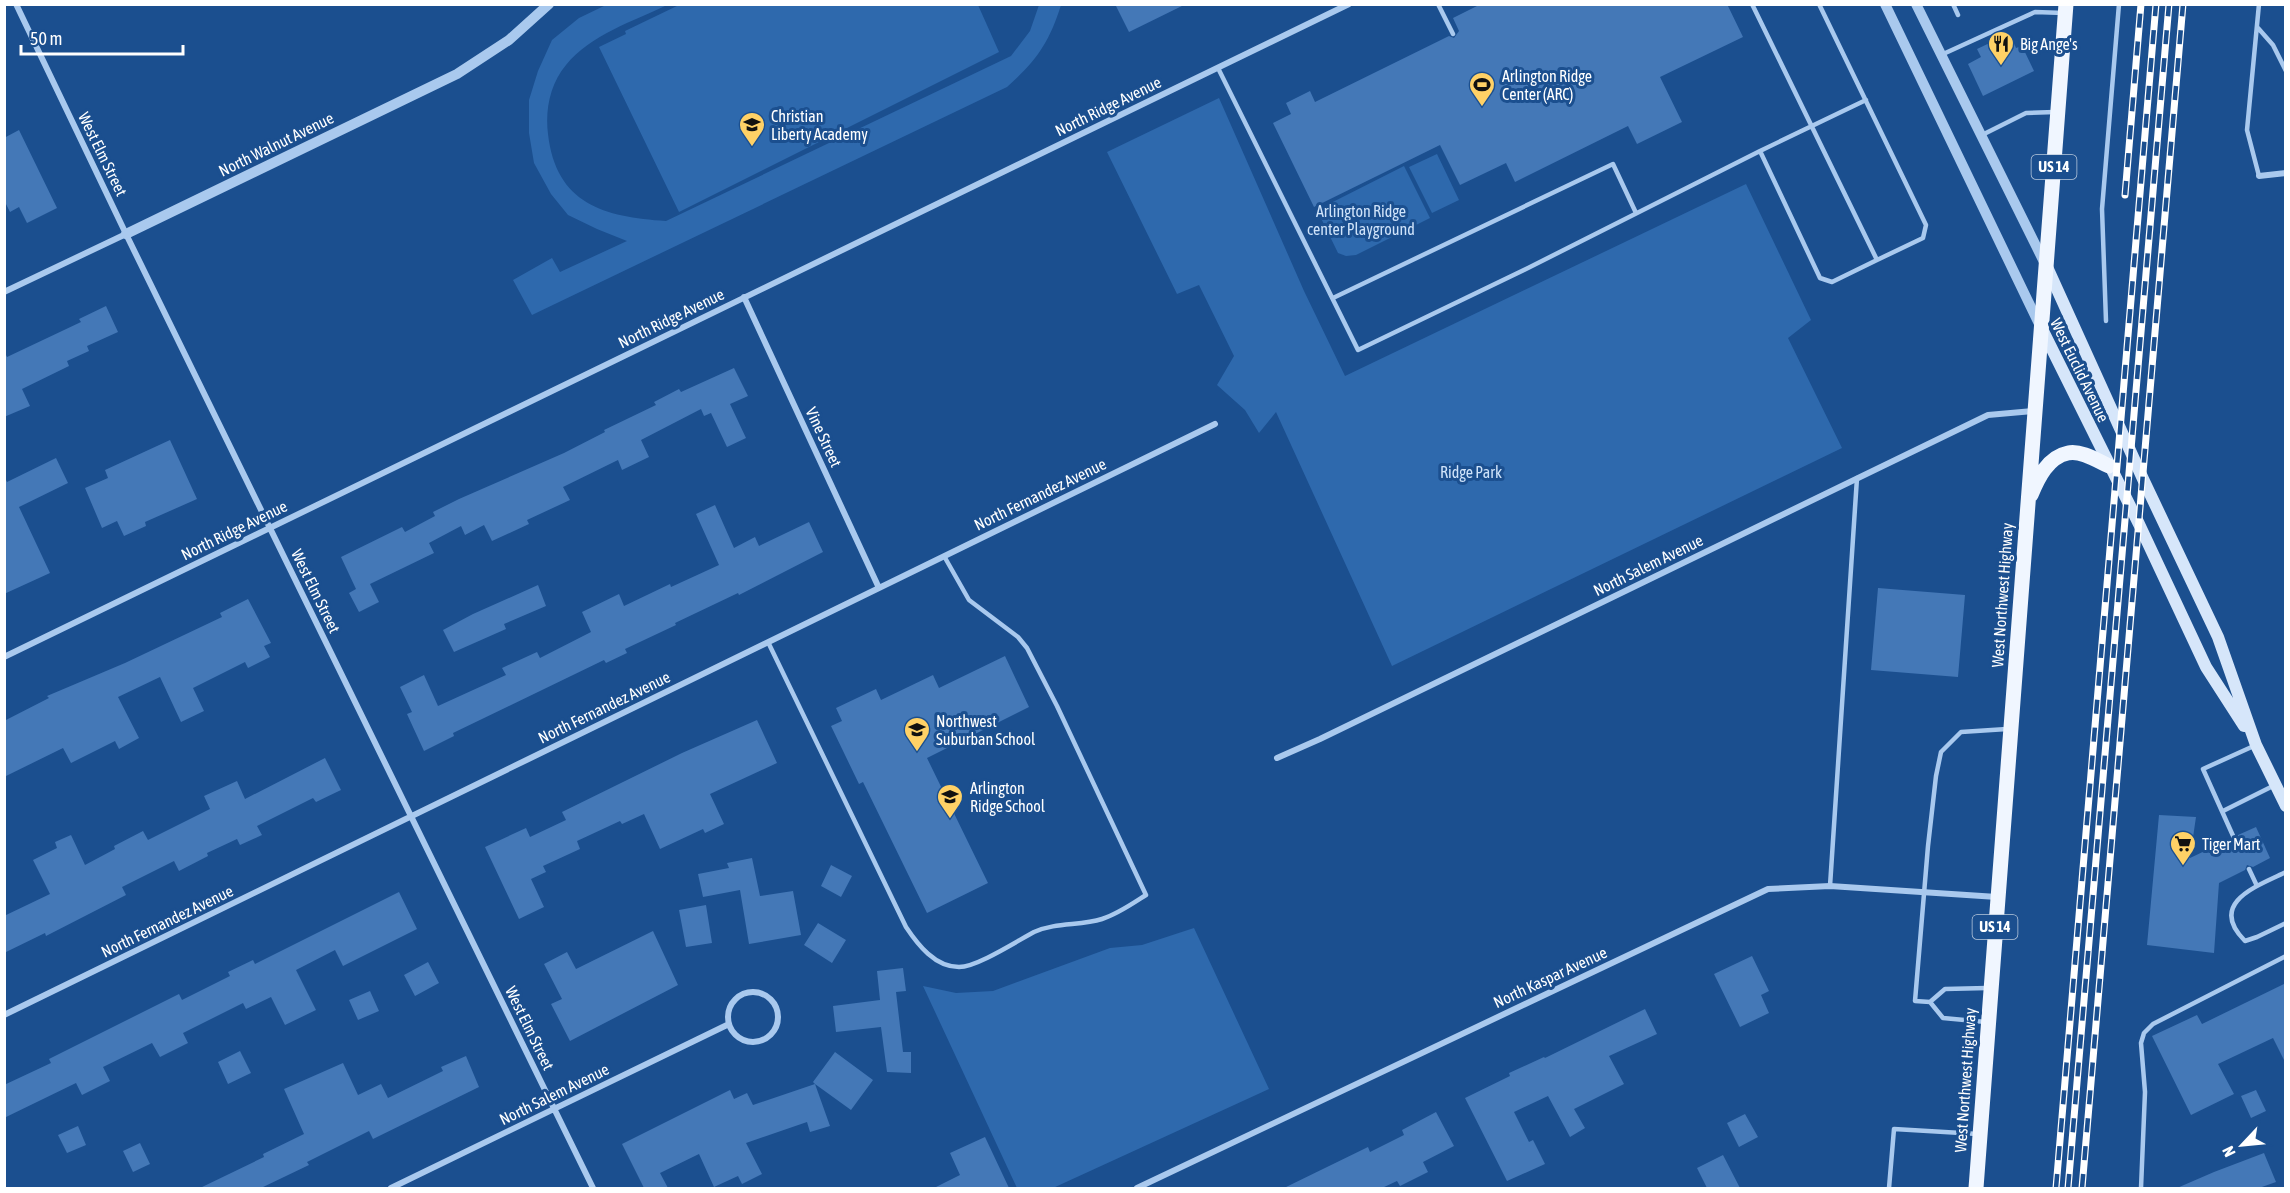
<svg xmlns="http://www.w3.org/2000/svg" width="2290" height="1193" viewBox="0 0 2290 1193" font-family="'Asap Condensed',sans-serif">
<rect width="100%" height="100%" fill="#1b4f8f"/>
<!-- green -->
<path fill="#2e69ad" d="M 606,5 L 667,5 C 634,21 590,35 566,65 C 550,84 545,110 548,134 C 556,204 604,217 666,221 L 1011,56 L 1030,31 L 1039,5 L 1061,5 C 1049,43 1037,60 1007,87 L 532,315 L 513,280 L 552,258 L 560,272 L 627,241 L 597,229 L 568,215 L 551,194 L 534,163 L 529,133 L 529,100 L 538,71 L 552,40 L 579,18 Z
M 978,5 L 999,52 L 679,212 L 599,47 L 626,34 L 625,31 L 679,5 Z
M 1219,98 L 1304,291 L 1345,376 L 1746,184 L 1811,320 L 1788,338 L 1842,448 L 1392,666 L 1276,412 L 1259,433 L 1245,410 L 1217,385 L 1234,356 L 1199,285 L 1177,294 L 1107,152 Z
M 1437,154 L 1459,200 L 1432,213 L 1409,167 Z
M 1404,166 L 1430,218 L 1356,255 L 1346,256 L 1338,253 L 1317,210 Z
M 1194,928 L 1269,1089 L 1053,1188 L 1017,1188 L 923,986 L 956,993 L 993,991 L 1110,948 L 1142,945 Z"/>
<!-- building -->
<path fill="#4478b7" d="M 1115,4 L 1186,4 L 1129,32 Z
M 1481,4 L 1727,4 L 1743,37 L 1660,77 L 1682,122 L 1637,144 L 1628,126 L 1515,182 L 1506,163 L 1460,185 L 1440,145 L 1314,207 L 1273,123 L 1291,114 L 1286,103 L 1310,91 L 1315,102 L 1449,36 L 1454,38 L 1459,31 L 1453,18 Z
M 1996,40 L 2000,48 L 2013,41 L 2016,48 L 2022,46 L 2034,71 L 1983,96 L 1968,64 L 1981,57 L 1977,49 Z
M 19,130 L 57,208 L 27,223 L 19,207 L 10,212 L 4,200 L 4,138 Z
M 106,306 L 118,332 L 87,346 L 89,351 L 67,361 L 69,366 L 22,389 L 30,406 L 4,417 L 4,351 L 7,357 L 81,322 L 79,319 Z
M 734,368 L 748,396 L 730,404 L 746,438 L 727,447 L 711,413 L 704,416 L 701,409 L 641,440 L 649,457 L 622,470 L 618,460 L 563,487 L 570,500 L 527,520 L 529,524 L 492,541 L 484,525 L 465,535 L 461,526 L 429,543 L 434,553 L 370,584 L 379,602 L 359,612 L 349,593 L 356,589 L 341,557 L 402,527 L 405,532 L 435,516 L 433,512 L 459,499 L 564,453 L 605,432 L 604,430 L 656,405 L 654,402 L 679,389 L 681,392 Z
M 170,440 L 197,499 L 145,522 L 146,526 L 124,536 L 117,521 L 102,528 L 85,488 L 108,478 L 105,470 Z
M 56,458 L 68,483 L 19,507 L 50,573 L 4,594 L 4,476 L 7,482 Z
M 715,505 L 734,548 L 755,537 L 759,546 L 809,522 L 823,552 L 739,595 L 738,593 L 675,623 L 676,625 L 625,649 L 627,653 L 606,663 L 604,660 L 453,733 L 454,736 L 424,751 L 407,714 L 412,712 L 400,687 L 424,675 L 438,706 L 506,675 L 502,668 L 537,652 L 540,658 L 591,632 L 582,612 L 619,594 L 624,606 L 670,584 L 671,587 L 719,565 L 696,514 Z
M 538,585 L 546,606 L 504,624 L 506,629 L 454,652 L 443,630 L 473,614 Z
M 1878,588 L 1965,595 L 1958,677 L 1871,670 Z
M 248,599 L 271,643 L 264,646 L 270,657 L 248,668 L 245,662 L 193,688 L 204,711 L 181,722 L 160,677 L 118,697 L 139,738 L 119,749 L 115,741 L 71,763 L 63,748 L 4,777 L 4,721 L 49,698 L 47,696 L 125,663 L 222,617 L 220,613 Z
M 1005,656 L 1029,707 L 927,758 L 988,883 L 927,913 L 863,782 L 859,784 L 831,726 L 842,721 L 836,708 L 876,689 L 881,700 L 933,675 L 939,688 Z
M 757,720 L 777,763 L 710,794 L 724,824 L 705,833 L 703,829 L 660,849 L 644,814 L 622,824 L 620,821 L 577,841 L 580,849 L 543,866 L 546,872 L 531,879 L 544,907 L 519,919 L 485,847 L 526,828 L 530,837 L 566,820 L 562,812 L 682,753 Z
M 325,758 L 341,790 L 316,802 L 313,798 L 257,826 L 262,835 L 240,845 L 237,839 L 207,853 L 208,856 L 179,871 L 174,861 L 122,887 L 126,895 L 46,936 L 45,933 L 4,953 L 4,916 L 50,894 L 33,860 L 57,848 L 55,842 L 71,835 L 85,865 L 115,849 L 114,846 L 143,831 L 148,840 L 210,809 L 204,796 L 237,781 L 245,799 Z
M 2159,815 L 2196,817 L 2190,858 L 2230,839 L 2233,842 L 2236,842 L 2238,835 L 2256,827 L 2270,858 L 2253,867 L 2247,865 L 2245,870 L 2219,883 L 2214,953 L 2147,945 Z
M 752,858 L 760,896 L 793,891 L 801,935 L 749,944 L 740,890 L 703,897 L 698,874 L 729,868 L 727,863 Z
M 831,865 L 852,876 L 841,897 L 821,886 Z
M 399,892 L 417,929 L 343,966 L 335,950 L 296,970 L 316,1010 L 285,1025 L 271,997 L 246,1009 L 243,1003 L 183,1033 L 188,1043 L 160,1057 L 152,1043 L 103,1067 L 110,1081 L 82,1095 L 76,1083 L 4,1118 L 4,1085 L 51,1063 L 49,1059 L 179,994 L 182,1000 L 230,976 L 228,972 L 253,960 L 255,964 Z
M 706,905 L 712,943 L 686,947 L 679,910 Z
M 818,923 L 846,940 L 832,963 L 804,945 Z
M 653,931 L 678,985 L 570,1041 L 551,1004 L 562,999 L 544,964 L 567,952 L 576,969 Z
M 1752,956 L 1769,991 L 1761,995 L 1769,1013 L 1740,1027 L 1714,974 Z
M 428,962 L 439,983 L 415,996 L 404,975 Z
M 903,968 L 906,991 L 896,992 L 903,1052 L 911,1052 L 911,1073 L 887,1072 L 881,1027 L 836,1032 L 833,1006 L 880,1000 L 877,971 Z
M 2286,983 L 2286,1064 L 2273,1038 L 2218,1064 L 2234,1094 L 2191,1115 L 2152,1036 L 2197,1015 L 2202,1024 Z
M 370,991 L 379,1011 L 358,1020 L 349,1000 Z
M 1645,1009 L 1657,1034 L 1609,1056 L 1624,1084 L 1574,1109 L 1585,1128 L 1570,1137 L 1548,1096 L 1514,1112 L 1529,1142 L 1533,1140 L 1545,1164 L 1507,1181 L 1465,1098 L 1510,1076 L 1509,1073 L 1544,1057 L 1545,1058 Z
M 240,1051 L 251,1073 L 228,1084 L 218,1062 Z
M 835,1052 L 873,1080 L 851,1110 L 815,1084 L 830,1126 L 810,1132 L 807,1122 L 746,1143 L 762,1174 L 742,1184 L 738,1176 L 714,1187 L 699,1154 L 660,1173 L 668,1188 L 644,1188 L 622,1144 L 730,1090 L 734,1099 L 747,1093 L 753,1105 L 815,1084 L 813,1082 Z
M 466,1056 L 479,1087 L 373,1139 L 369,1131 L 307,1162 L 309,1165 L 261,1188 L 200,1188 L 264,1157 L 263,1154 L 304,1134 L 284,1089 L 343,1063 L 358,1095 L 381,1084 L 388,1098 L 443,1071 L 441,1067 Z
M 2256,1090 L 2266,1111 L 2251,1118 L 2241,1096 Z
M 1436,1112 L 1454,1146 L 1423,1162 L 1428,1172 L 1400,1186 L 1397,1181 L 1382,1188 L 1284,1188 L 1368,1147 L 1370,1152 L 1404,1135 L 1402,1130 Z
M 1745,1114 L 1758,1137 L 1739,1147 L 1727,1123 Z
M 78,1126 L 86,1145 L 67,1153 L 58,1135 Z
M 985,1137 L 1009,1188 L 934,1188 L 960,1175 L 950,1153 Z
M 140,1143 L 150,1164 L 133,1172 L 123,1151 Z
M 2264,1153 L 2276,1182 L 2259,1188 L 2177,1188 L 2214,1172 Z
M 1723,1155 L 1740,1188 L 1707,1188 L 1697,1168 Z"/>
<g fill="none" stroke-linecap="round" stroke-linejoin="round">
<!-- service -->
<path stroke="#a9c9ee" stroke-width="4.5" d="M 1438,4 L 1453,34
M 1752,4 L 1877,260 L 1923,238 L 1926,225 L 1819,4
M 1953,4 L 1958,15
M 2258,28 L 2273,45 L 2286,71
M 1941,55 L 2035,12 L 2064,13
M 1218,68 L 1358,350 L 1530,267 L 1760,151
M 1866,100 L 1760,151 L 1820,278 L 1832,282 L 1877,260
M 1982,135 L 2026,113 L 2055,112
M 2259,176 L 2247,130 L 2259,4
M 1333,298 L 1613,164 L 1636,213
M 2106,321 L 2102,209 L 2119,4
M 768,642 L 906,927 C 918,945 935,967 959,967 C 977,967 1017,941 1034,932 C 1056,922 1080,926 1102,919 C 1118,914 1132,904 1146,895 L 1057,706 L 1027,648 L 1018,637 L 969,600 L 944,556
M 2223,811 L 2275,785
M 2234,838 L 2203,769 L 2256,745
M 2249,869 L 2257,886
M 2286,872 C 2257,886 2207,903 2245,941 L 2257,937 L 2286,923
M 1830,886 L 1857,478
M 1987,988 L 1945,989 L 1930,1002 L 1915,1001 L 1928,846 L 1936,776 L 1941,752 L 1961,732 L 2007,729
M 1930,1002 L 1943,1018 L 1986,1022
M 1889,1188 L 1894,1129 L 1978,1134
M 2141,1188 L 2145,1092 L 2141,1043 L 2144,1033 L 2153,1024 L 2286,956"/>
<!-- minor -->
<path stroke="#a9c9ee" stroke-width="6" d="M 16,4 L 126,234 L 593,1188
M 2259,176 L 2286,173
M 4,292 L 126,234
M 744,297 L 879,588
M 4,657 L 1349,4
M 1277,758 L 1320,739 L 1988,415 L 2033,411
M728 1017a25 25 0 1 1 50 0a25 25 0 1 1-50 0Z
M 4,1015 L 1215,424
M 391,1188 L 729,1024
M 1137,1188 L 1768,889 L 1830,886 L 1997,897"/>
<!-- tertiary -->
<path stroke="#a9c9ee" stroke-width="10" d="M 1885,4 L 2041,328
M 1916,4 L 2046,266
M 126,234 L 457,74 L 509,40 L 549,4"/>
<!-- secondary -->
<path stroke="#d6e6fa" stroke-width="12" d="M 2047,267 L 2143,479 L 2218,637 L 2256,745 L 2286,806
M 2042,329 L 2139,524 L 2206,667 L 2244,726"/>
<!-- primary -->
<path stroke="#f0f6ff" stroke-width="15" d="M 2031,495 C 2038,478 2048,457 2068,453 C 2081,450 2098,461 2109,466
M 1976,1188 L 2066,4"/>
<defs>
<path id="rail" d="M 2125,195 L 2141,4
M 2056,1188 L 2156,4
M 2068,1188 L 2169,4
M 2082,1188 L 2183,4"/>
</defs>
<!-- rail casing -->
<use href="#rail" stroke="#fff" stroke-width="7"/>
<!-- rail -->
<use href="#rail" stroke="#1b4f8f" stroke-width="4.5" stroke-dasharray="14" stroke-linecap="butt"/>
</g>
<!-- icons -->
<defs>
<symbol id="restaurant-pin" viewBox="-11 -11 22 30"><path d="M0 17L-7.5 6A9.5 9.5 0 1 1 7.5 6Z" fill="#ffd166" stroke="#1b4f8f"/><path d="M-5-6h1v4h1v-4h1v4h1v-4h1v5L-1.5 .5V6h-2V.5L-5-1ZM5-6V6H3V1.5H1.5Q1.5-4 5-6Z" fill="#111"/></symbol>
<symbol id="stadium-pin" viewBox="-11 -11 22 30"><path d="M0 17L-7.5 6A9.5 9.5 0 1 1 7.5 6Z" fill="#ffd166" stroke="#1b4f8f"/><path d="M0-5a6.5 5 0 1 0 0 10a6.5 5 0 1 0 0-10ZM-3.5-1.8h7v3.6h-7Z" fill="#111"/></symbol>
<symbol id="school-pin" viewBox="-11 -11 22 30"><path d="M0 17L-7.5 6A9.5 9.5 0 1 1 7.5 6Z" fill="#ffd166" stroke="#1b4f8f"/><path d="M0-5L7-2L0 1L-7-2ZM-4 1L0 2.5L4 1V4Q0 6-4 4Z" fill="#111"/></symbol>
<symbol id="supermarket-pin" viewBox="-11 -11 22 30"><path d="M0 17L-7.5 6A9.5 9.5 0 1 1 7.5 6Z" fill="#ffd166" stroke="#1b4f8f"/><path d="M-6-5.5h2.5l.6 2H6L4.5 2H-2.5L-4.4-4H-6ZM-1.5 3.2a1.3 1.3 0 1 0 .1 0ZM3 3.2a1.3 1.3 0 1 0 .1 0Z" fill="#111"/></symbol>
</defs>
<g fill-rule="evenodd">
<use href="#restaurant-pin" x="1986" y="29" width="30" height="40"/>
<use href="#stadium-pin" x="1467" y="70" width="30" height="40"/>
<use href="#school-pin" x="737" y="110" width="30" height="40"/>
<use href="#school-pin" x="902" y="715" width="30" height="40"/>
<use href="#school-pin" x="935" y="782" width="30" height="40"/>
<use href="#supermarket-pin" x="2168" y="829" width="30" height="40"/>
</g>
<g text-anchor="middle" stroke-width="6" stroke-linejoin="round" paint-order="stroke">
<!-- shield labels -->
<g fill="#1b4f8f" stroke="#bbcadd" stroke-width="1.5">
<rect x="2031.5" y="155" width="45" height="24" rx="4.5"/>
<rect x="1972.5" y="915" width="45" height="24" rx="4.5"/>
</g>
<g font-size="15" font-weight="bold" fill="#fff">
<text x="2054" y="172">US 14</text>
<text x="1995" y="932">US 14</text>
</g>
<!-- poi labels -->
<g font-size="16" fill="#fff" stroke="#1b4f8f" text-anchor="start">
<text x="2020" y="50">Big Ange's</text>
<text x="1502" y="82">Arlington Ridge<tspan x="1502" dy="18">Center (ARC)</tspan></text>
<text x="771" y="122">Christian<tspan x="771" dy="18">Liberty Academy</tspan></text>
<text x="936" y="727">Northwest<tspan x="936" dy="18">Suburban School</tspan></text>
<text x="970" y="794">Arlington<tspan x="970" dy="18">Ridge School</tspan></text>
<text x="2202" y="850">Tiger Mart</text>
</g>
<!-- street labels -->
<g font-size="16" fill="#fff" stroke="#1b4f8f">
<text transform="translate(1108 106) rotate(-26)" y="6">North Ridge Avenue</text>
<text transform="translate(276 144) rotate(-26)" y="6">North Walnut Avenue</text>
<text transform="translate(103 154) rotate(64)" y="6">West Elm Street</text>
<text transform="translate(671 318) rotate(-26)" y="6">North Ridge Avenue</text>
<text transform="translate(2080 370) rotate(64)" y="6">West Euclid Avenue</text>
<text transform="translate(824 437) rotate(65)" y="6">Vine Street</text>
<text transform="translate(1040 494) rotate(-26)" y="6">North Fernandez Avenue</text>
<text transform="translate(234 530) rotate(-26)" y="6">North Ridge Avenue</text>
<text transform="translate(1648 565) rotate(-26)" y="6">North Salem Avenue</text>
<text transform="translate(316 591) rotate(64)" y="6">West Elm Street</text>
<text transform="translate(2002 595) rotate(-86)" y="6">West Northwest Highway</text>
<text transform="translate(604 707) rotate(-26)" y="6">North Fernandez Avenue</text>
<text transform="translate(167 921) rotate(-26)" y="6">North Fernandez Avenue</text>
<text transform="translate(1550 977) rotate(-25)" y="6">North Kaspar Avenue</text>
<text transform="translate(530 1028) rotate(64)" y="6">West Elm Street</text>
<text transform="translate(1965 1080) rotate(-86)" y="6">West Northwest Highway</text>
<text transform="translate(554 1094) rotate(-26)" y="6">North Salem Avenue</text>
</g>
<!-- park labels -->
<g font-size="16" fill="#cfe3fa" stroke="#1b4f8f">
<text x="1361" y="217">Arlington Ridge<tspan x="1361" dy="18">center Playground</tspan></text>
<text x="1471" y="478">Ridge Park</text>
</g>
</g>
<!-- border -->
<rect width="2290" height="1193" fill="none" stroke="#ffffff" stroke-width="12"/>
<!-- north arrow -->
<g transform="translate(2242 1145) rotate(244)" stroke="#1b4f8f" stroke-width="4.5" paint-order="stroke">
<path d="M0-4.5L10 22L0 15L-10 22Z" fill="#ffffff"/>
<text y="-9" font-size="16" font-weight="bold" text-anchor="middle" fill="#ffffff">N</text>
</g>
<!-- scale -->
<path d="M21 45v9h162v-9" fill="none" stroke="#ffffff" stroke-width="3"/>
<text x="30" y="45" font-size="18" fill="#ffffff" stroke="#1b4f8f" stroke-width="4.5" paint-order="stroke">50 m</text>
</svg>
